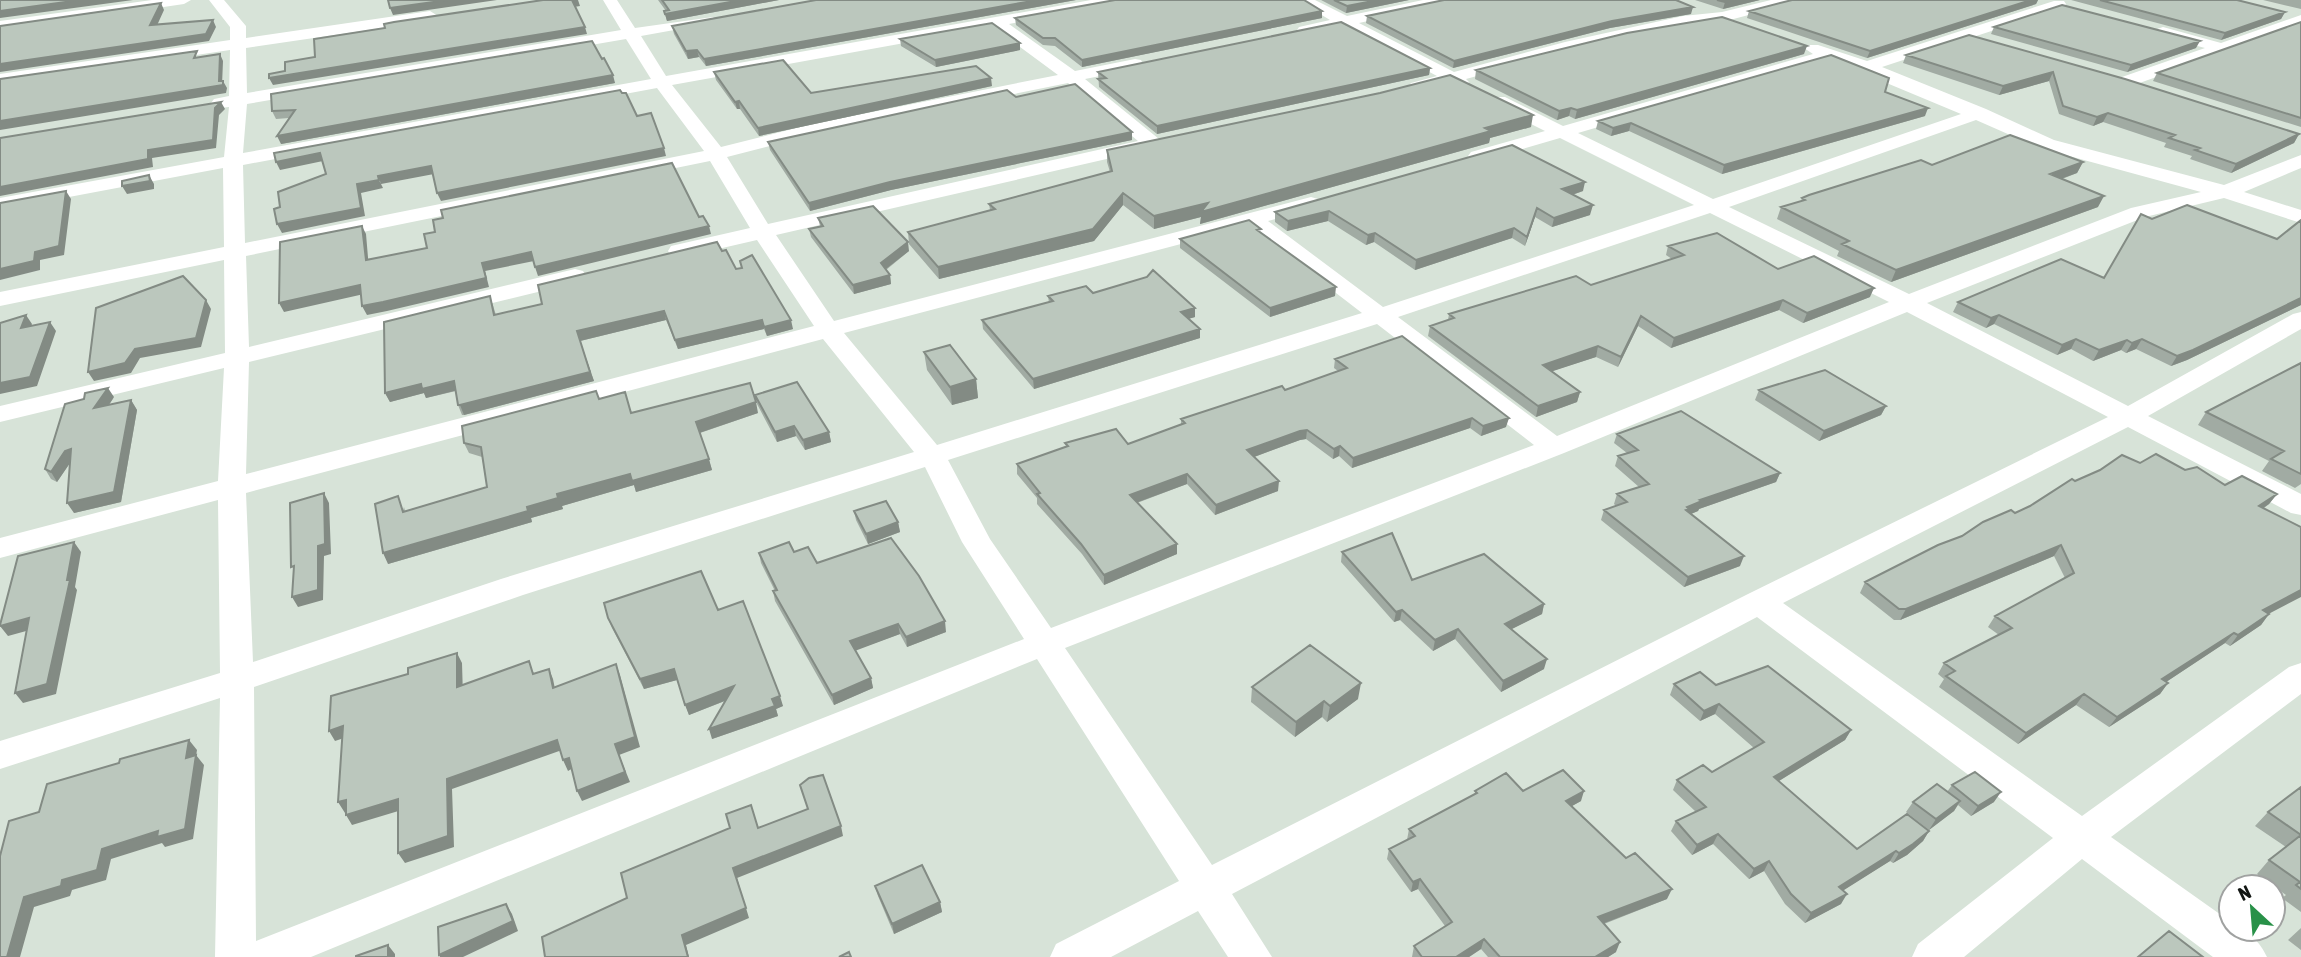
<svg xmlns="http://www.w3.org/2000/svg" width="2301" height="957" viewBox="0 0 2301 957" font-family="'Asap Condensed',sans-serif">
<rect width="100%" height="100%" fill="#d7e3d8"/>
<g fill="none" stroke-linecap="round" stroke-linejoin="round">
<!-- street -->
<path fill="#fff" fill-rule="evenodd" d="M 152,0 L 191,0 L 184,4 L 0,31 L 0,21 Z
M 209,0 L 224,0 L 246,26 L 246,38 L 430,11 L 438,16 L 430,21 L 246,48 L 247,93 L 621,30 L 603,0 L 617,0 L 635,28 L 713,17 L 716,20 L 713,23 L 641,36 L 666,76 L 1091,0 L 1123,0 L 1116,4 L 1009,24 L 1075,71 L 1135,59 L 1141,60 L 1143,64 L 1141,68 L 1085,79 L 1159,139 L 1161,143 L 1159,147 L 776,235 L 834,321 L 1311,197 L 1318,199 L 1321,203 L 1318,207 L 1268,221 L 1383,307 L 1694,205 L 1560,138 L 1478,162 L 1471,160 L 1468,156 L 1471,152 L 1545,131 L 1493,105 L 1490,101 L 1493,97 L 1505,97 L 1563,126 L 1813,54 L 1804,48 L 1806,45 L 1818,45 L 1867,61 L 2054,1 L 2064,1 L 2066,4 L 2064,7 L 1882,67 L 1986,109 L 2054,140 L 2224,185 L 2301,155 L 2301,168 L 2244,192 L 2301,210 L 2301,223 L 2224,198 L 2145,217 L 1927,303 L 2128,406 L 2293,314 L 2301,312 L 2301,329 L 2148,416 L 2301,494 L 2301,515 L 2291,513 L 2128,427 L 1783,603 L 2082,816 L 2289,667 L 2301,663 L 2301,694 L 2111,837 L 2231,922 L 2231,929 C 2248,929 2260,942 2267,957 L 2213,957 L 2082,859 L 1964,957 L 1912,957 L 1918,944 L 2053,838 L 1757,617 L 1232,894 L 1272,957 L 1228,957 L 1198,911 L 1111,957 L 1050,957 L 1056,944 L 1179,881 L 1037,659 L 311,957 L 215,957 L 220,698 L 0,769 L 0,741 L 220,673 L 218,500 L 0,558 L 0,538 L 218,481 L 224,368 L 0,422 L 0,406 L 225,353 L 224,260 L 0,306 L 0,292 L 224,247 L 223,168 L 0,210 L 0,198 L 224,157 L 229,107 L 220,108 L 211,103 L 214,99 L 229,96 L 230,50 L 0,84 L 0,74 L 230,40 L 230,27 ZM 993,27 L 1058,75 L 812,124 L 721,147 L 672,85 ZM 626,39 L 651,79 L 243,153 L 247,104 ZM 1829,59 L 1961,114 L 1713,199 L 1578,133 ZM 1068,83 L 1138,141 L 768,224 L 727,157 L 813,135 ZM 657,88 L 704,151 L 245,243 L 243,165 ZM 1976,120 L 2040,148 L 2201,192 L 2131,208 L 1909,294 L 1729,207 ZM 710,161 L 750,228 L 671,246 L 668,251 L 671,256 L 679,258 L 757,240 L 814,326 L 246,474 L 249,362 L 583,281 L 586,276 L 583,271 L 575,269 L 249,347 L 246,256 ZM 1710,213 L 1889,302 L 1557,436 L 1398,317 ZM 1249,226 L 1362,313 L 937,445 L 844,333 ZM 1907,312 L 2108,417 L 1748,594 L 1212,865 L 1065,648 L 1564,453 ZM 1377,324 L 1534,445 L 1051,628 L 990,539 L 948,460 ZM 823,339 L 914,452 L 501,579 L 253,662 L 246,493 ZM 925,467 L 962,542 L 1024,639 L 256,941 L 254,687 L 523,595 Z
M 1297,0 L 1315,0 L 1347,16 L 1423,0 L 1451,0 L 1444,4 L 1359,23 L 1454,72 L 1565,42 L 1683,16 L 1722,12 L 1771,0 L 1796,0 L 1794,3 L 1722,22 L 1683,26 L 1568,51 L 1466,79 L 1469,82 L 1466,86 L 1460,87 L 1450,83 L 1417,92 L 1408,87 L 1411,83 L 1437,76 L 1343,26 L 1305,35 L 1299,33 L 1297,30 L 1299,27 L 1330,20 Z
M 2301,15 L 2301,25 L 2134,85 L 2122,85 L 2119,81 L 2122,77 L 2205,48 L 2157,35 L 2155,32 L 2157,29 L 2163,27 L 2221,43 Z"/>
</g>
<!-- wall -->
<path fill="#a1aba3" d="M 658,0 L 779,0 L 667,21 L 664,11 L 666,11 Z
M 816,0 L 1076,0 L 706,66 L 699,57 L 688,59 L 674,34 L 672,26 Z
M 1321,0 L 1409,0 L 1346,13 Z
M 1695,0 L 1760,0 L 1723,9 Z
M 1792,0 L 2038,0 L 2036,4 L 1867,58 L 1747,18 L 1749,11 Z
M 2071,0 L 2237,0 L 2285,12 L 2281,19 L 2221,40 Z
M 2263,0 L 2301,0 L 2301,9 Z
M 1691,14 L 1610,28 L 1453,68 L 1366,23 L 1367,16 Z
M 1015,18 L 1322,18 L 1082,67 L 1055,46 L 1043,45 L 1016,25 Z
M 2301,22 L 2301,127 L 2153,81 L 2157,73 Z
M 1994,27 L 2196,48 L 2127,72 L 1991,34 Z
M 1969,35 L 2299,134 L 2294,143 L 2231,173 L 2190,159 L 2192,156 L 2164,147 L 2166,143 L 2103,122 L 2093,126 L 2059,114 L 2049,81 L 1999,95 L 1903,63 L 1906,55 Z
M 900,39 L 1020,50 L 936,67 L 901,46 Z
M 1804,54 L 1575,119 L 1569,116 L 1557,120 L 1475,79 L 1476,70 Z
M 602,59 L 615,83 L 281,144 L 289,118 L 276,119 L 272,111 Z
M 1430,68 L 1429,75 L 1157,134 L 1099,87 L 1098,72 Z
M 714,72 L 811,93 L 992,86 L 759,136 L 740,109 L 737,109 L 716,80 Z
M 1885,92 L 1925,116 L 1722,174 L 1629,131 L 1611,136 L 1596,129 L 1598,121 Z
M 1016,97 L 1132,140 L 891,190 L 810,211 L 770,150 L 768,142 Z
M 1531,127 L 1490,138 L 1489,143 L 1200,224 L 1201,217 L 1154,229 L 1123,205 L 1094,241 L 939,279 L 909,244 L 908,232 L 990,210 L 989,204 L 1110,172 L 1107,162 L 1107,150 Z
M 2083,162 L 2077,173 L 2062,179 L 2098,207 L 1891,282 L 1837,256 L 1839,251 L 1777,219 L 1781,207 L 1801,201 L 1802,198 L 1932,165 Z
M 1583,191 L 1572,195 L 1590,215 L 1552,227 L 1535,217 L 1525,246 L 1512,238 L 1415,270 L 1374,242 L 1366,245 L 1328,221 L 1287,231 L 1275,222 L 1275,212 Z
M 818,218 L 909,251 L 886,270 L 890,275 L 891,284 L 854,294 L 811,237 L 809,229 L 820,226 Z
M 2152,219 L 2277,239 L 2301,220 L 2301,305 L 2187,360 L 2171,366 L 2136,349 L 2126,353 L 2121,350 L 2093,361 L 2071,349 L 2057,355 L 1994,324 L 1986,328 L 1953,312 L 1958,302 L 2104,278 Z
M 1261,233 L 1335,296 L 1270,317 L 1180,248 L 1180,239 Z
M 1668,246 L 1778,269 L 1870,297 L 1803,323 L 1779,310 L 1671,348 L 1638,326 L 1618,367 L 1596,357 L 1552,371 L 1580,392 L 1577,402 L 1536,417 L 1428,336 L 1430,326 L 1448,320 L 1449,314 L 1591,285 L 1672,259 L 1666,255 Z
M 722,251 L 736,269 L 742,268 L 740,261 L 793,329 L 767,336 L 764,329 L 678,349 L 666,320 L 580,341 L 594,381 L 464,415 L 462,415 L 458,405 L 456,391 L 426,398 L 424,393 L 390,402 L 385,393 L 490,296 L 496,315 L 542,304 Z
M 1093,293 L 1195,317 L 1188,319 L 1200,338 L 1034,389 L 983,329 L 982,320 L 1049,303 L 1048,296 Z
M 924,352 L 976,379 L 978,398 L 952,405 L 927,370 Z
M 1335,359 L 1506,427 L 1481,436 L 1470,428 L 1352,468 L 1339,456 L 1333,459 L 1306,439 L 1300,440 L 1254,457 L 1278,491 L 1215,515 L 1187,484 L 1137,503 L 1177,544 L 1177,554 L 1104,585 L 1082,554 L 1037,504 L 1037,498 L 1017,474 L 1017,464 L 1066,447 L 1065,443 L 1128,444 L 1181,425 L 1181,419 L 1285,390 L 1338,371 L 1334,368 Z
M 2301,363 L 2301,484 L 2295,488 L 2262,471 L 2269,461 L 2198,425 L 2206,412 Z
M 1759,390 L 1886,406 L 1881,415 L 1819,441 L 1755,400 Z
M 755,395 L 829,432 L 831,442 L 805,450 L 796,436 L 777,442 L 757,404 Z
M 114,397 L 109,405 L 131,400 L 137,410 L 121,502 L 74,513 L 70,463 L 57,482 L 51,479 L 45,469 Z
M 599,399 L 631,413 L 758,413 L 700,433 L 712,470 L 636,492 L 634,485 L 562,506 L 563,509 L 531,518 L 532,522 L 388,564 L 404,507 L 405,511 L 487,487 L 482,457 L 469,453 L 464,443 Z
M 1617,434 L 1780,473 L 1776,482 L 1699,509 L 1698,511 L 1691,514 L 1740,566 L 1684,587 L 1601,520 L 1604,510 L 1616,506 L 1614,504 L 1617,494 L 1639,487 L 1615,466 L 1618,456 L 1627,453 L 1614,443 Z
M 2140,463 L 2185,470 L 2225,485 L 2277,494 L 2269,504 L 2264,508 L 2269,614 L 2261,625 L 2230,646 L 2225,643 L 2166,682 L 2168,683 L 2160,694 L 2109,727 L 2076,705 L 2018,744 L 1939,687 L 1944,679 L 1938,674 L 1944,663 L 1999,635 L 1988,627 L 1995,616 L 2065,578 L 2054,556 L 1900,620 L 1894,620 L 1860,593 L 1865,582 L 1962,536 L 2030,506 L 2075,481 Z
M 854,511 L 898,522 L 900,532 L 868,544 L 856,520 Z
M 794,552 L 817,563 L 946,632 L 907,647 L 900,634 L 855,650 L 871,678 L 873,688 L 834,705 L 775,601 L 773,591 L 775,591 L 761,563 L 759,553 Z
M 1342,552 L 1412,580 L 1544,604 L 1542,614 L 1511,629 L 1544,669 L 1501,692 L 1455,639 L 1433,651 L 1400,620 L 1394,622 L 1341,562 Z
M 718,610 L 783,706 L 776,709 L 778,716 L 712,739 L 725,701 L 689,715 L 677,680 L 644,689 L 612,628 L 608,618 Z
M 1674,684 L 1716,685 L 1851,730 L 1845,740 L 1779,781 L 1857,849 L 1929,831 L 1923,841 L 1907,855 L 1893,863 L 1890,861 L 1843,890 L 1841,904 L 1805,923 L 1785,904 L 1764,871 L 1749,879 L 1713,844 L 1692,855 L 1671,831 L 1676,821 L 1696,812 L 1673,790 L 1677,780 L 1712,772 L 1754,748 L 1715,714 L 1700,721 L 1670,695 Z
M 1252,687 L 1358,699 L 1327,722 L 1322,717 L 1295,737 L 1251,702 Z
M 1952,785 L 1994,802 L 1971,816 L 1958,805 L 1954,811 L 1929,830 L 1906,812 L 1913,802 L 1947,792 Z
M 2301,787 L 2301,912 L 2282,898 L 2286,895 L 2257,874 L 2269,860 L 2286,847 L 2255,826 L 2268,812 Z
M 1475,791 L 1523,791 L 1581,801 L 1572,806 L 1667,899 L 1604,924 L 1616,952 L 1608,957 L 1488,957 L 1481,949 L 1469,957 L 1412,957 L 1414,946 L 1445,926 L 1418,889 L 1411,892 L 1387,859 L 1389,849 L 1407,840 L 1409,829 L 1475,794 Z
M 875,886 L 940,902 L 942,912 L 894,934 L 878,896 Z
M 2301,928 L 2301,950 L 2288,940 Z"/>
<!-- shaded-wall -->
<path fill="#838b84" d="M 80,0 L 133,0 L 0,18 L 0,11 Z
M 448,0 L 497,0 L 393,15 L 390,8 Z
M 572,0 L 578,0 L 580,6 L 574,7 Z
M 741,0 L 779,0 L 667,21 L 665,14 Z
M 1038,0 L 1076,0 L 706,66 L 704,59 Z
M 1378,0 L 1409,0 L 1346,13 L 1347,6 Z
M 1735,0 L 1760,0 L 1723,9 L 1725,2 Z
M 2031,0 L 2038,0 L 2036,4 L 1867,58 L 1870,51 Z
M 161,3 L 164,10 L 154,32 L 150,25 Z
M 1693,7 L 1691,14 L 1610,28 L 1453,68 L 1454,61 L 1612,21 Z
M 1322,11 L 1322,18 L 1082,67 L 1082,60 Z
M 2285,12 L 2281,19 L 2221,40 L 2225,33 Z
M 213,20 L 216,27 L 209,41 L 0,72 L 0,64 Z
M 585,27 L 587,34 L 273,85 L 269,78 Z
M 2200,41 L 2196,48 L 2127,72 L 2131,65 Z
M 1020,43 L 1020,50 L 936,67 L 935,60 Z
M 1807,46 L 1804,54 L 1575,119 L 1577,110 Z
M 697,50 L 699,57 L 688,59 L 686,51 Z
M 220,54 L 223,61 L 222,85 L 223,81 L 227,88 L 226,93 L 0,130 L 0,121 L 219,81 Z
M 1430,68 L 1429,75 L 1157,134 L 1157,126 Z
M 2053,72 L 2049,81 L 1999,95 L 2003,86 Z
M 613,75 L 615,83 L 281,144 L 277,136 Z
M 991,78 L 992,86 L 759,136 L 758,128 Z
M 739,101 L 740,109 L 737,109 L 735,102 Z
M 221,102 L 225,109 L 219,115 L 216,148 L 152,158 L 153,167 L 0,196 L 0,187 L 148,150 L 215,108 Z
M 1571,108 L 1569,116 L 1557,120 L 1559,111 Z
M 1928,108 L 1925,116 L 1722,174 L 1724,165 Z
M 2108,113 L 2103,122 L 2093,126 L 2097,117 Z
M 1533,115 L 1531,127 L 1490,138 L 1489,143 L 1200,224 L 1201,217 L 1154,229 L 1154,216 Z
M 1631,123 L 1629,131 L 1611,136 L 1613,128 Z
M 1132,132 L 1132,140 L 891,190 L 810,211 L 809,203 L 890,182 Z
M 2299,134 L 2294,143 L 2231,173 L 2236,164 Z
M 664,148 L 666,156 L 441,201 L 437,193 Z
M 320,153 L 323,161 L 280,170 L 276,162 Z
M 2083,162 L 2077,173 L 2044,185 L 2050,174 Z
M 431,166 L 434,174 L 381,184 L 378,176 Z
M 149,175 L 154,184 L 154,189 L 127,194 L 122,186 Z
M 379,180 L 383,188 L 361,193 L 365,216 L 282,233 L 277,224 L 357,184 Z
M 1585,182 L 1583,191 L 1560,199 L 1562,189 Z
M 66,191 L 71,199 L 64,255 L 40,260 L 40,270 L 0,280 L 0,269 L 35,252 Z
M 1123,193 L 1123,205 L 1094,241 L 939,279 L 938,267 Z
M 2104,196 L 2098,207 L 1891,282 L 1896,270 Z
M 1593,205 L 1590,215 L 1552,227 L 1554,218 Z
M 1537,208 L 1535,217 L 1525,246 L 1527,237 Z
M 1329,211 L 1328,221 L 1287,231 L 1288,221 Z
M 362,226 L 366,234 L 369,269 L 366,260 Z
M 709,226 L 711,234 L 538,276 L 535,267 Z
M 1514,228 L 1512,238 L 1415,270 L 1416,260 Z
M 1375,233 L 1374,242 L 1366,245 L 1368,235 Z
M 908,242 L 909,251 L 882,272 L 881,263 Z
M 531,252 L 534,261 L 485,271 L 489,287 L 387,311 L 367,315 L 362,306 L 482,263 Z
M 890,275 L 891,284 L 854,294 L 853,285 Z
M 360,285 L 364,294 L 284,312 L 279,303 Z
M 1336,287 L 1335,296 L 1270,317 L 1270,308 Z
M 1874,288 L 1870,297 L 1803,323 L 1807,313 Z
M 2301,298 L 2301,305 L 2187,360 L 2171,366 L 2177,356 Z
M 206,300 L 211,309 L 201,347 L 140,358 L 131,373 L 94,381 L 88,372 L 135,349 Z
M 1783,300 L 1779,310 L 1671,348 L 1674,338 Z
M 1195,308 L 1195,317 L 1181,321 L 1181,312 Z
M 664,311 L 666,320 L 580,341 L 594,381 L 464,415 L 460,405 L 577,331 Z
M 26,315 L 32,324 L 27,337 L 21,328 Z
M 1999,315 L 1994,324 L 1986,328 L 1991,318 Z
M 1641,316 L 1638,326 L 1618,367 L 1621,357 Z
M 762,320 L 764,329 L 678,349 L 675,340 Z
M 791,320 L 793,329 L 767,336 L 764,327 Z
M 50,322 L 56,331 L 37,386 L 0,394 L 0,383 Z
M 1200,329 L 1200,338 L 1034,389 L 1033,379 Z
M 2076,339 L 2071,349 L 2057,355 L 2062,345 Z
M 2142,339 L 2136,349 L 2126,353 L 2132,343 Z
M 2127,340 L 2121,350 L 2093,361 L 2099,350 Z
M 1598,346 L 1596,357 L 1541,375 L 1543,365 Z
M 976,379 L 978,398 L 952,405 L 950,387 Z
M 454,381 L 458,390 L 426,398 L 424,393 L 390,402 L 385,393 L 421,384 Z
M 108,388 L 114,397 L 100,418 L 94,408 Z
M 1580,392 L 1577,402 L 1536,417 L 1538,406 Z
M 131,400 L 137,410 L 121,502 L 74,513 L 67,503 Z
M 756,402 L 758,413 L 699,433 L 696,422 Z
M 1886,406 L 1881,415 L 1819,441 L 1824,431 Z
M 1472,418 L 1470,428 L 1352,468 L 1353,458 Z
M 1509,418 L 1506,427 L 1481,436 L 1483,426 Z
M 794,426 L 796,436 L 777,442 L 775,432 Z
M 1307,430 L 1306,439 L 1300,440 L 1246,460 L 1247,450 L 1300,431 Z
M 829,432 L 831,442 L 805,450 L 803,440 Z
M 1340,446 L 1339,456 L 1333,459 L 1334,449 Z
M 71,449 L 72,460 L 57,482 L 51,472 L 65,451 Z
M 709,459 L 712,470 L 636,492 L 634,485 L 562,506 L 563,509 L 531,518 L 532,522 L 388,564 L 383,553 L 527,507 L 557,494 L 630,474 Z
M 1780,473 L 1776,482 L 1699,509 L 1698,511 L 1686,516 L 1685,519 L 1687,507 L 1700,500 Z
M 1187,474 L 1187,484 L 1130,505 L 1130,495 Z
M 1279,481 L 1278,491 L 1215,515 L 1216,505 Z
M 324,493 L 329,503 L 331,554 L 324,556 L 323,600 L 298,607 L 292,597 L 318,546 Z
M 2277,494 L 2269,504 L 2251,516 L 2259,506 Z
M 898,522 L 900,532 L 868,544 L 866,534 Z
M 74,542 L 81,552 L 75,587 L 77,590 L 56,694 L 23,703 L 15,693 L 67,580 Z
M 1177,544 L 1177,554 L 1104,585 L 1104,575 Z
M 2061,545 L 2054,556 L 1900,620 L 1906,609 Z
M 1744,556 L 1740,566 L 1684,587 L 1688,577 Z
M 2301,590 L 2301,597 L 2255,621 L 2263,610 Z
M 1544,604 L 1542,614 L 1502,634 L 1505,624 Z
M 1402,610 L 1400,620 L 1394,622 L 1396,612 Z
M 2269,614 L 2261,625 L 2230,646 L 2238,635 Z
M 29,618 L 37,628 L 8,636 L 0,626 Z
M 945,621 L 946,632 L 907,647 L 906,637 Z
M 898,624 L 900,634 L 852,652 L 850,641 Z
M 1458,629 L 1455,639 L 1433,651 L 1435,640 Z
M 2234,633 L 2225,643 L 2154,690 L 2162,679 Z
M 457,653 L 462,663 L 463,697 L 457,687 Z
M 1547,659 L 1544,669 L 1501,692 L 1503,681 Z
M 616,664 L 620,675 L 640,747 L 619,755 L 630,782 L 582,801 L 577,791 L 615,744 Z
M 549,669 L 553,679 L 557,699 L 553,688 Z
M 674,669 L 677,680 L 644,689 L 640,679 Z
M 871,678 L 873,688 L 834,705 L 832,695 Z
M 1361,683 L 1358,699 L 1327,722 L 1330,706 Z
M 2168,683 L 2160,694 L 2109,727 L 2117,717 Z
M 734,686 L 737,696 L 689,715 L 685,705 Z
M 2084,694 L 2076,705 L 2018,744 L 2026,733 Z
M 780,696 L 783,706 L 776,709 L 778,716 L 712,739 L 709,729 Z
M 1324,701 L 1322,717 L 1295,737 L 1296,722 Z
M 1719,704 L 1715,714 L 1700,721 L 1704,711 Z
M 343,726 L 350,736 L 335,741 L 329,731 Z
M 1851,730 L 1845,740 L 1769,787 L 1774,777 Z
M 189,740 L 197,750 L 194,768 L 186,758 Z
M 557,740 L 562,750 L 452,789 L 454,847 L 405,863 L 398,853 L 447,779 Z
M 196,755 L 204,765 L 193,839 L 165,847 L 162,843 L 111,859 L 106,880 L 72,890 L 70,896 L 34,907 L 20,957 L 7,957 L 24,897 L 62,880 L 102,849 Z
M 569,758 L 573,768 L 568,771 L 563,760 Z
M 1584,791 L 1581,801 L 1563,811 L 1566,801 Z
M 2001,792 L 1994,802 L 1971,816 L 1978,806 Z
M 398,799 L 405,809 L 352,825 L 346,815 Z
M 346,800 L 353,810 L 345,813 L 338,802 Z
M 1960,801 L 1954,811 L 1929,830 L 1936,819 Z
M 841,826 L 843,836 L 737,878 L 749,918 L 686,945 L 689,957 L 688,957 L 682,935 L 733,868 Z
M 1929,831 L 1923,841 L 1907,855 L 1893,863 L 1899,853 Z
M 1718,834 L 1713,844 L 1692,855 L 1697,845 Z
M 1896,851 L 1890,861 L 1833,897 L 1839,887 Z
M 1769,861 L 1764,871 L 1749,879 L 1754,869 Z
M 1420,879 L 1418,889 L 1411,892 L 1413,882 Z
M 1672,889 L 1667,899 L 1594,927 L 1598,917 Z
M 1847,894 L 1841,904 L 1805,923 L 1811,913 Z
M 940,902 L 942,912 L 894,934 L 892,924 Z
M 506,904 L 512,914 L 518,931 L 463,957 L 440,957 L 439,955 Z
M 1484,939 L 1481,949 L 1469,957 L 1456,957 Z
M 1620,942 L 1616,952 L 1608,957 L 1595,957 Z
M 388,945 L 395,954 L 395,957 L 388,957 Z"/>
<!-- building -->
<path fill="#bbc7bd" stroke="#838b84" stroke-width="2" d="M 0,0 L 80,0 L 0,11 Z
M 388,0 L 448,0 L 390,8 Z
M 543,0 L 572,0 L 585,27 L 269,78 L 269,74 L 285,71 L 285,62 L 315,57 L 314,39 L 385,28 L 384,24 L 394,22 Z
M 662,0 L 741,0 L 665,14 L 664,11 L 669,10 Z
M 816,0 L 1038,0 L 704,59 L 697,50 L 686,51 L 672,26 Z
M 1115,0 L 1304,0 L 1322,11 L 1082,60 L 1055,38 L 1043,38 L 1015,18 Z
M 1334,0 L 1378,0 L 1347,6 Z
M 1444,0 L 1676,0 L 1693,7 L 1612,21 L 1454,61 L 1367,16 Z
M 1717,0 L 1735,0 L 1725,2 Z
M 1792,0 L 2031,0 L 1870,51 L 1749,11 Z
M 2100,0 L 2237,0 L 2285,12 L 2225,33 Z
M 161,3 L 150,25 L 213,20 L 206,34 L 0,64 L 0,26 Z
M 2062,5 L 2200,41 L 2131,65 L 1994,27 Z
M 1722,17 L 1807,46 L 1577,110 L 1571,108 L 1559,111 L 1476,70 L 1627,33 Z
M 1341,22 L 1430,68 L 1157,126 L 1098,79 L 1106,78 L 1098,72 Z
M 2301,22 L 2301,118 L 2157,73 Z
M 992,23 L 1020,43 L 935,60 L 900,39 Z
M 1969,35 L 2125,79 L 2299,134 L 2236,164 L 2195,150 L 2200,148 L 2169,138 L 2175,135 L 2108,113 L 2097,117 L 2063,106 L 2053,72 L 2003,86 L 1906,55 Z
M 592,41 L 602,59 L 604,58 L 613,75 L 277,136 L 295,110 L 272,111 L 271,94 Z
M 197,51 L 194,58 L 220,54 L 219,81 L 223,81 L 223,85 L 0,121 L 0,79 Z
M 1831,55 L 1889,78 L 1885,92 L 1928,108 L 1724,165 L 1631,123 L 1613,128 L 1598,121 Z
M 783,60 L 811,93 L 976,66 L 991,78 L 758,128 L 739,101 L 735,102 L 714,72 Z
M 1450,75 L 1533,115 L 1485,128 L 1491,131 L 1201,212 L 1208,203 L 1154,216 L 1123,193 L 1093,229 L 938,267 L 908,232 L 995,209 L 989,204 L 1112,171 L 1107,150 L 1380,93 Z
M 1075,84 L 1132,132 L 890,182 L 809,203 L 768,142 L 1007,90 L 1016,97 Z
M 620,90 L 622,93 L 626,93 L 637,116 L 651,113 L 664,148 L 437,193 L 431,166 L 378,176 L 379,180 L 357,184 L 361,208 L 277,224 L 274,209 L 280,207 L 278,192 L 326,174 L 320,153 L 276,162 L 274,153 Z
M 221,102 L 215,108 L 213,140 L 148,150 L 148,159 L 0,187 L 0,138 Z
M 2010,135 L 2083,162 L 2050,174 L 2104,196 L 1896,270 L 1842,244 L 1849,241 L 1781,207 L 1805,200 L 1802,198 L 1809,195 L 1921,160 L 1932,165 Z
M 1512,145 L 1585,182 L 1562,189 L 1593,205 L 1554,218 L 1537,208 L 1527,237 L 1514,228 L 1416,260 L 1375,233 L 1368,235 L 1329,211 L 1288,221 L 1275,212 Z
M 672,163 L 699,217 L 703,216 L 709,226 L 535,267 L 531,252 L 482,263 L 486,278 L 383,302 L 362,306 L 360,285 L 279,303 L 280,242 L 362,226 L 366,260 L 427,248 L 424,234 L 435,232 L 433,220 L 443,218 L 441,210 Z
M 149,175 L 150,181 L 122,186 L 122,181 Z
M 66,191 L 59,246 L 35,252 L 34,261 L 0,269 L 0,203 Z
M 2187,205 L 2277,239 L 2301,220 L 2301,298 L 2193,350 L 2177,356 L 2142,339 L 2132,343 L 2127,340 L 2099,350 L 2076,339 L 2062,345 L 1999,315 L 1991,318 L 1958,302 L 2061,259 L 2104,278 L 2141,214 L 2152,219 Z
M 873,206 L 908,242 L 881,263 L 890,275 L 853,285 L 809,229 L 823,226 L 818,218 Z
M 1249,220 L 1261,229 L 1257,230 L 1336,287 L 1270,308 L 1180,239 Z
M 1717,233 L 1778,269 L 1814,256 L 1874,288 L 1807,313 L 1783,300 L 1674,338 L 1641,316 L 1621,357 L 1598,346 L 1543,365 L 1580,392 L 1538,406 L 1430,326 L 1454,318 L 1449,314 L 1576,276 L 1591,285 L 1684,255 L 1668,246 Z
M 717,242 L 722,251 L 726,250 L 736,269 L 742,268 L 740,261 L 752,255 L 791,320 L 764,327 L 762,320 L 675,340 L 664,311 L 577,331 L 590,372 L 460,405 L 458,405 L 454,381 L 422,389 L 421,384 L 385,393 L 384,322 L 490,296 L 494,315 L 542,304 L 538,285 Z
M 1153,270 L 1195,308 L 1181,312 L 1200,329 L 1033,379 L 982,320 L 1053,301 L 1048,296 L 1086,286 L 1093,293 L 1147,277 Z
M 183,276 L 206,300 L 196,338 L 135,349 L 125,363 L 88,372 L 96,308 Z
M 26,315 L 21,328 L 50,322 L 30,377 L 0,383 L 0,323 Z
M 1402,336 L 1509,418 L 1483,426 L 1472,418 L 1353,458 L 1340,446 L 1334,449 L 1307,430 L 1300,431 L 1247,450 L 1279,481 L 1216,505 L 1187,474 L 1130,495 L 1177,544 L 1104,575 L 1081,544 L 1037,494 L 1040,493 L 1017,464 L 1068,446 L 1065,443 L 1116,429 L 1128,444 L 1185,423 L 1181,419 L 1282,386 L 1285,390 L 1347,368 L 1335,359 Z
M 950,345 L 976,379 L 950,387 L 924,352 Z
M 2301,363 L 2301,474 L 2271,459 L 2284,451 L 2206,412 Z
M 1825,370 L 1886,406 L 1824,431 L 1759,390 Z
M 797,382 L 829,432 L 803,440 L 794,426 L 775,432 L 755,395 Z
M 750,383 L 756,402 L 696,422 L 709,459 L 632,481 L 630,474 L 557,494 L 558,498 L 527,507 L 528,511 L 383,553 L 375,504 L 398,496 L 403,512 L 487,487 L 481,447 L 464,443 L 462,426 L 596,391 L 599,399 L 625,392 L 631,413 Z
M 108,388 L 94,408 L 131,400 L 114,492 L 67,503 L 71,449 L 65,451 L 51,472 L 45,469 L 65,404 L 84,399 L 85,393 Z
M 1681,411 L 1780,473 L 1700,500 L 1702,501 L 1687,507 L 1689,509 L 1686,510 L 1744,556 L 1688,577 L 1604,510 L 1627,502 L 1617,494 L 1649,484 L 1618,456 L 1638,450 L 1617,434 Z
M 2156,454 L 2185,470 L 2197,467 L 2225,485 L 2242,476 L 2277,494 L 2259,506 L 2301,527 L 2301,590 L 2263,610 L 2269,614 L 2238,635 L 2234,633 L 2162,679 L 2168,683 L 2117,717 L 2084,694 L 2026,733 L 1946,676 L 1955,671 L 1944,663 L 2012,628 L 1995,616 L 2074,573 L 2061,545 L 1906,609 L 1899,609 L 1865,582 L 1938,545 L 1962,536 L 1983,522 L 2011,510 L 2015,513 L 2030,506 L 2072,479 L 2075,481 L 2100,470 L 2122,455 L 2140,463 Z
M 324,493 L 325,544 L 318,546 L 318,590 L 292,597 L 294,566 L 291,567 L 290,503 Z
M 886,501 L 898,522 L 866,534 L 854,511 Z
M 1392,533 L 1412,580 L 1484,554 L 1544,604 L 1505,624 L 1547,659 L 1503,681 L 1458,629 L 1435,640 L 1402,610 L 1396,612 L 1342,552 Z
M 891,538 L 919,576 L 945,621 L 906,637 L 898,624 L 850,641 L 871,678 L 832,695 L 773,591 L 777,590 L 759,553 L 789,542 L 794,552 L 808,547 L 817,563 Z
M 74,542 L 67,580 L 70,580 L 47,684 L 15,693 L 29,618 L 0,626 L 0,625 L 18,556 Z
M 701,571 L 718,610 L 743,601 L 780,696 L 772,699 L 775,706 L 709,729 L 734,686 L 685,705 L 674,669 L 640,679 L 608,618 L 604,603 Z
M 1310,645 L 1361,683 L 1330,706 L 1324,701 L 1296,722 L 1252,687 Z
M 457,653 L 457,687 L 529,661 L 533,674 L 549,669 L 553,688 L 616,664 L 635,737 L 615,744 L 625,772 L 577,791 L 569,758 L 563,760 L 557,740 L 447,779 L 448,836 L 398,853 L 398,799 L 346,815 L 346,800 L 338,802 L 343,726 L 329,731 L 331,696 L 408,674 L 408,668 Z
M 1768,666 L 1851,730 L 1774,777 L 1857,849 L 1907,814 L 1929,831 L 1913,844 L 1899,853 L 1896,851 L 1839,887 L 1847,894 L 1811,913 L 1791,894 L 1769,861 L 1754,869 L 1718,834 L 1697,845 L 1676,821 L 1706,807 L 1677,780 L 1703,765 L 1712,772 L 1764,742 L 1719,704 L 1704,711 L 1674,684 L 1700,672 L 1716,685 Z
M 189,740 L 186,758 L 196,755 L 185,829 L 157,837 L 158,831 L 102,849 L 97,870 L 62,880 L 61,886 L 24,897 L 7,957 L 0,957 L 0,856 L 9,821 L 39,812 L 47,784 L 119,763 L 120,759 Z
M 1563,770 L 1584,791 L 1566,801 L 1626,858 L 1635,853 L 1672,889 L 1598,917 L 1620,942 L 1595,957 L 1500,957 L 1484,939 L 1456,957 L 1422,957 L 1414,946 L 1452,922 L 1420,879 L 1413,882 L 1389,849 L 1415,836 L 1409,829 L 1477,793 L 1475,791 L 1506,773 L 1523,791 Z
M 1975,772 L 2001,792 L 1978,806 L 1952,785 Z
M 823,775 L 841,826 L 733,868 L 746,908 L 682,935 L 688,957 L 545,957 L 542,937 L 627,898 L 621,873 L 730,828 L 726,814 L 751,805 L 758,828 L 808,809 L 800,785 L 809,778 Z
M 1937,784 L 1960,801 L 1936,819 L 1913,802 Z
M 2301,787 L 2301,889 L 2296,885 L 2300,882 L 2269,860 L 2301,835 L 2268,812 Z
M 922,865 L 940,902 L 892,924 L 875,886 Z
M 506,904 L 513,921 L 439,955 L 438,927 Z
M 2169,931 L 2203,957 L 2138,957 Z
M 388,945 L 388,957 L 356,957 L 356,956 Z
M 849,952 L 851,957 L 839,957 Z"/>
<!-- north arrow -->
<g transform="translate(2252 908) rotate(334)"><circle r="33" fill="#ffffff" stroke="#a0a2a1" stroke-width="2"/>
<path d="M0-5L12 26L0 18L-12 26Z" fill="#289148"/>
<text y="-10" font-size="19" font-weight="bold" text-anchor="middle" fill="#121613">N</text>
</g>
</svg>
